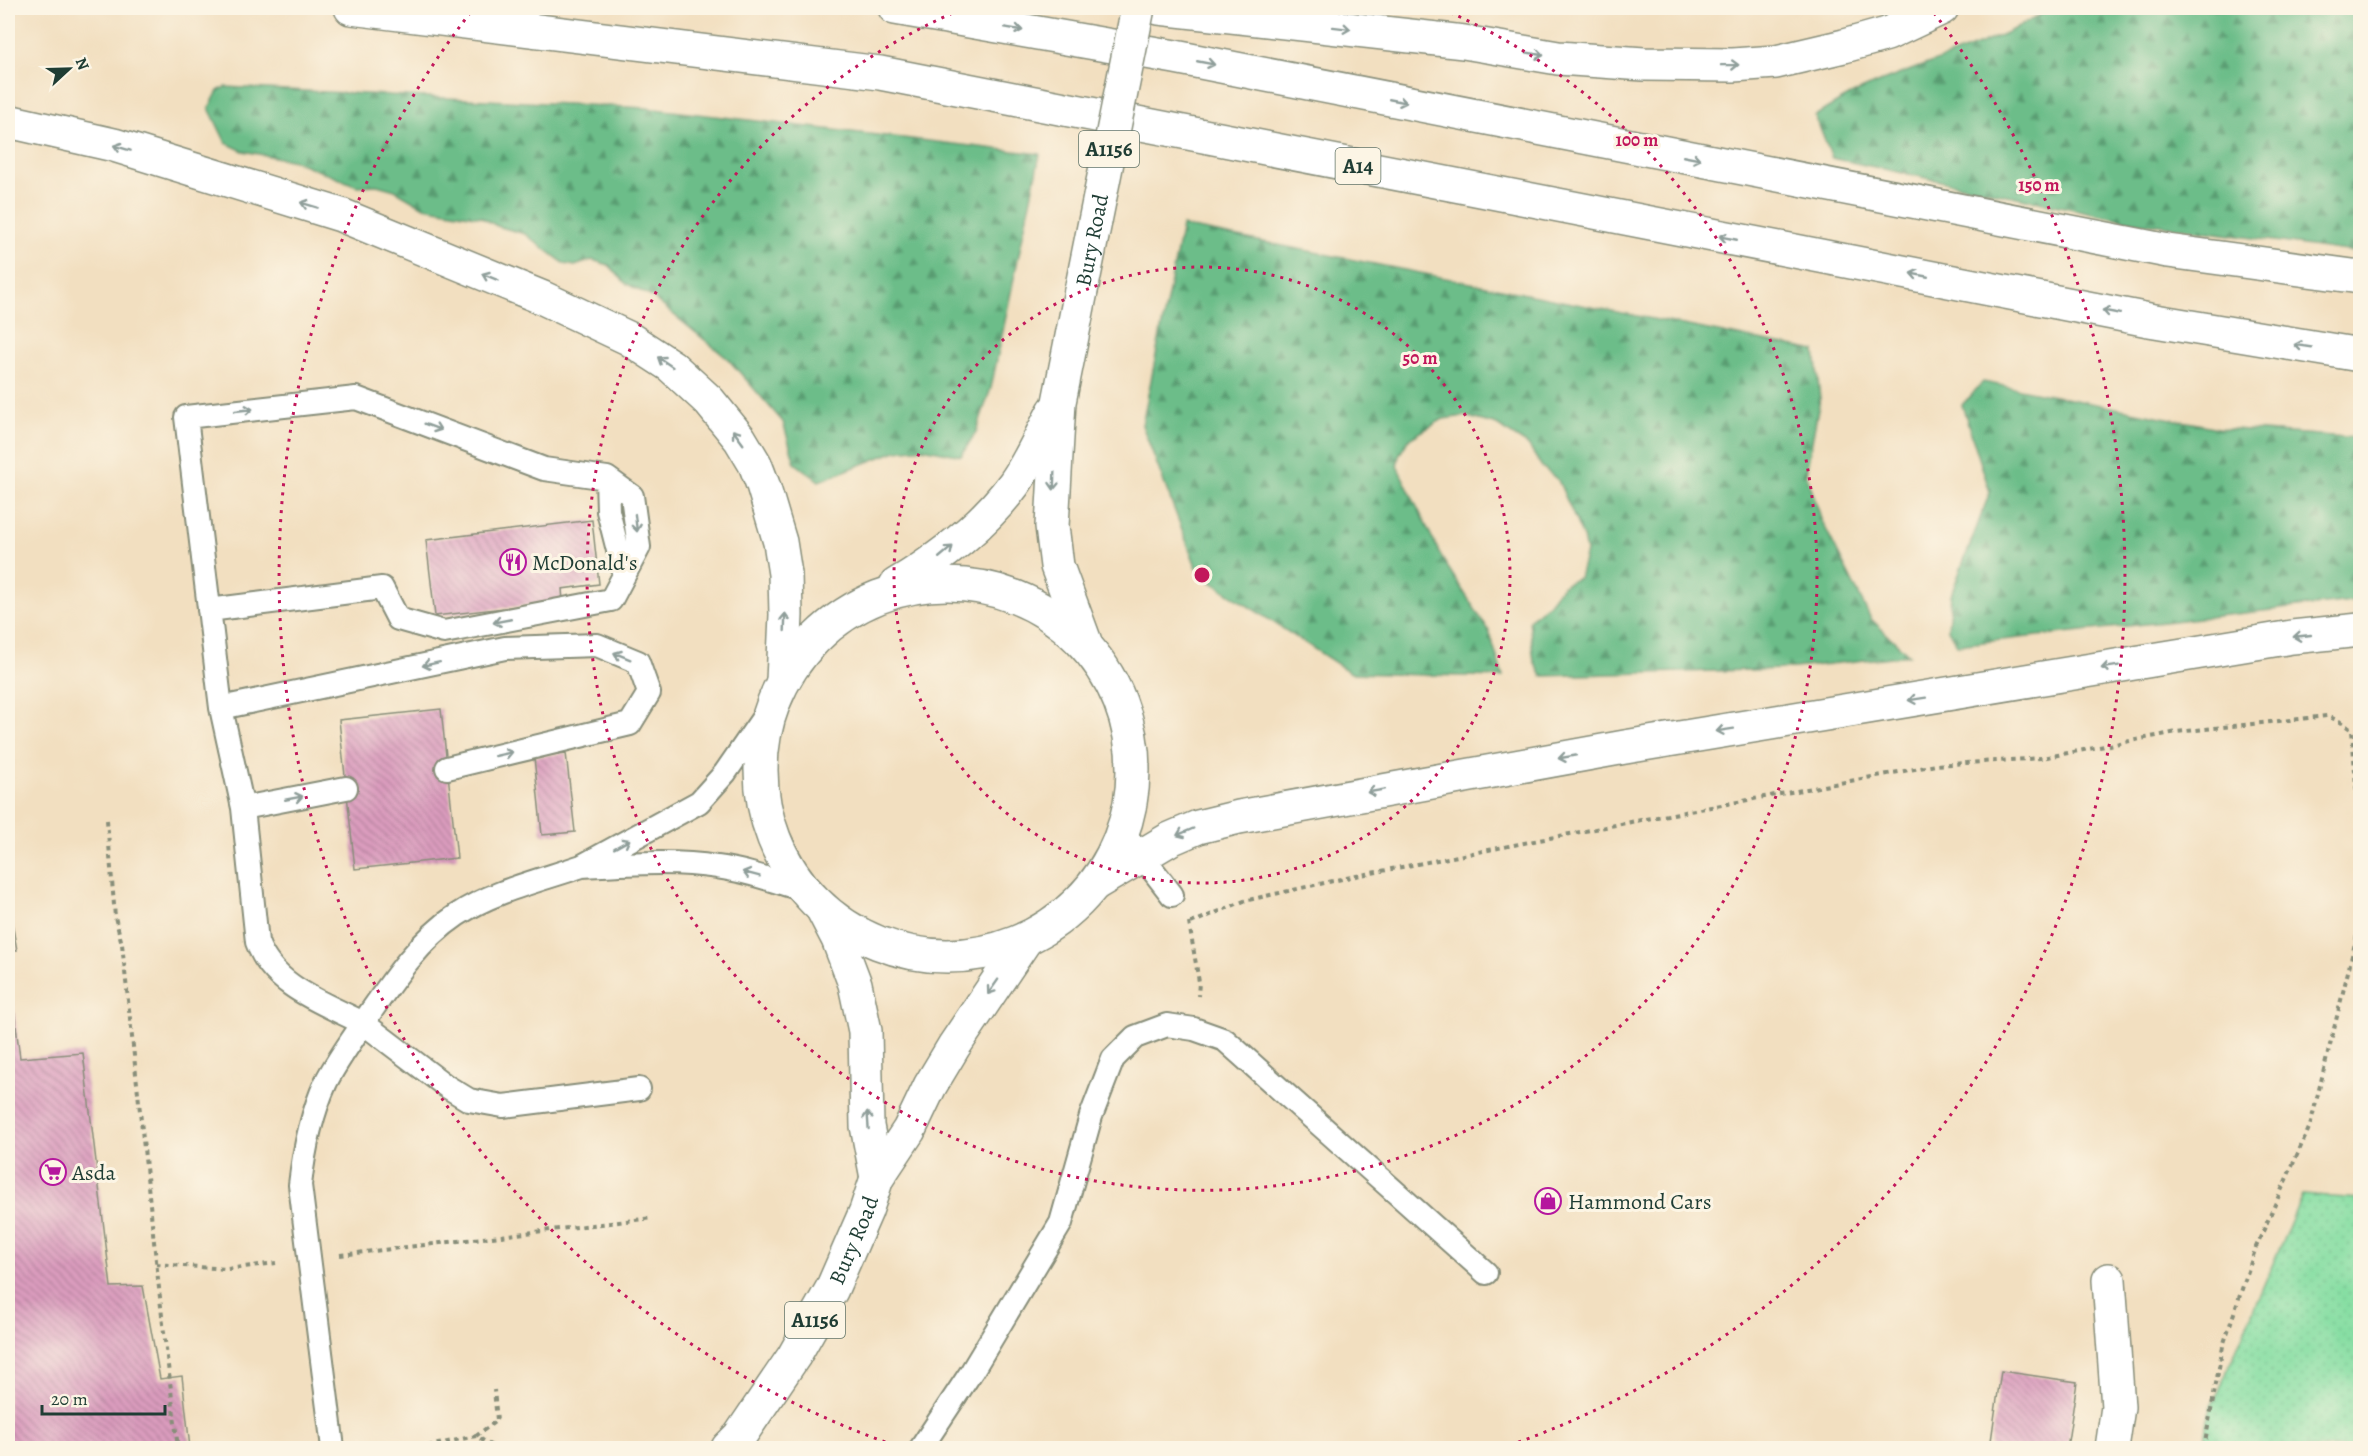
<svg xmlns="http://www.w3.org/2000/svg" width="2368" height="1456" viewBox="0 0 2368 1456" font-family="Alegreya,serif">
<defs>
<pattern id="grass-dots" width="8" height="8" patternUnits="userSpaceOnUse" patternTransform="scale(1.5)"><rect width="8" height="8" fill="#86dea3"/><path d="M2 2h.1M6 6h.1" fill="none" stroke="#73bf8d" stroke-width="1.8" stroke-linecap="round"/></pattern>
<pattern id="forest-firs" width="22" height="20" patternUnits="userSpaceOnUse" patternTransform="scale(1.5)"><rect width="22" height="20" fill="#6cbd89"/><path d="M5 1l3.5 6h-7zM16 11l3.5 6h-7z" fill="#589b71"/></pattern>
<pattern id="building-back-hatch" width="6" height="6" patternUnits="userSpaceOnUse" patternTransform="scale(1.5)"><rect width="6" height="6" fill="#db9cbe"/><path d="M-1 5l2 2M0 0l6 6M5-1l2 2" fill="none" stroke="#b1809b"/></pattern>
</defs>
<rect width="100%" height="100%" fill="#fcf5e5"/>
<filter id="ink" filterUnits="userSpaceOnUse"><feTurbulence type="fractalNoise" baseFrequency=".0167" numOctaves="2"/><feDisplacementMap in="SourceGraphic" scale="12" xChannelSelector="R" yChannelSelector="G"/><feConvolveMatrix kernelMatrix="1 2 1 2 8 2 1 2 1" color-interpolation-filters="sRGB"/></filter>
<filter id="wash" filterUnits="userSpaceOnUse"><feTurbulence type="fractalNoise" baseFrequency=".008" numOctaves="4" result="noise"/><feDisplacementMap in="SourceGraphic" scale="24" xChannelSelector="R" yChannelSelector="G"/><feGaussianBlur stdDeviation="1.35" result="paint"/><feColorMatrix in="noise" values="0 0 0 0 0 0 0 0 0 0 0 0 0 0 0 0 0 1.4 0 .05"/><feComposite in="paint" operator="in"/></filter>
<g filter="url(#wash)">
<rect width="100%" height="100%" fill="#f2dfc0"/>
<!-- grass -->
<path fill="url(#grass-dots)" stroke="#528e6c" stroke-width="1.5" d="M 2302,1195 L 2360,1199 L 2360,1448 L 2203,1448 L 2207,1419 Z"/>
<!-- forest -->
<path fill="url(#forest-firs)" stroke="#467d5e" stroke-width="1.5" d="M 2051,8 L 2360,8 L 2360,253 L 2130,221 L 1832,158 L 1815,116 C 1829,107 1844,98 1859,91 C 1923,62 1992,47 2051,8 Z
M 225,87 L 646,108 L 1040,154 L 991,388 L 976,432 L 961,456 L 923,448 L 896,451 L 819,481 L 795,463 L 783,422 L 728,359 L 652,297 L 625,283 L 609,265 L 592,260 L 575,266 L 565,264 L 525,234 L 497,226 L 481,217 L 424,207 L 395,190 L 377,185 L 357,186 L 295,161 L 243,151 L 226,143 L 209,108 L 218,91 Z
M 1182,226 L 1815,351 L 1820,399 L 1806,473 L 1822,521 L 1871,619 L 1909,655 L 1786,669 L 1542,676 L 1534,661 L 1529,620 L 1549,603 L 1563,585 L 1579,578 L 1586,552 L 1583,537 L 1558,480 L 1542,467 L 1528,445 L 1497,425 L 1465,416 L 1443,419 L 1409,439 L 1399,455 L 1397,466 L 1443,560 L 1489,631 L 1503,677 L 1351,673 L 1199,574 L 1142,425 Z
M 1983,382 L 2218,428 L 2360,438 L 2360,600 L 1957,645 L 1948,629 L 1951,595 L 1990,492 L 1962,405 Z"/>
<g id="blocks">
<!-- building -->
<path fill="url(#building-back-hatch)" d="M 592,520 L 599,584 L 562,589 L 563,601 L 435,616 L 426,540 Z
M 441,709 L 457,858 L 355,869 L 339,720 Z
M 566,753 L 575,832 L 542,835 L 534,757 Z
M 8,901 L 17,950 L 8,951 Z
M 13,1002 L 20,1058 L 83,1053 L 111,1287 L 143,1286 L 160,1379 L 182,1376 L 190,1448 L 8,1448 L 8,1003 Z
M 2001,1371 L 2077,1382 L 2067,1448 L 1990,1448 Z"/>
</g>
</g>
<g filter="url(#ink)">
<use href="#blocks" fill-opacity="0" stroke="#888e7a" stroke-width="1.5"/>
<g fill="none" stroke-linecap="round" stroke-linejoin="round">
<defs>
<path id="service" d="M 607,478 L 608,511 L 624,574
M 209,610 L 382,588 L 398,619 L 444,632 L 611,600 L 639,547 L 632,496 L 607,478 L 544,469 L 356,398 L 186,417 L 221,708 L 243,808 L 257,942 C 273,987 324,1003 363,1023 C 390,984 417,942 457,915 C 493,891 541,880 582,866
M 772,705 L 725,773 L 699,802 L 582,866 C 627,864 673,860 717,867 C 748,871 777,882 807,891
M 221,708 L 505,648 L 597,645 L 638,662 L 649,693 L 630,724 L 447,768
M 243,808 L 346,788
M 1122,836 L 1131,842 L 1172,895
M 333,1448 L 300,1185 C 304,1150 311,1115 326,1082 C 336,1062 351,1042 363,1023 L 446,1086 L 469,1100 L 503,1106 L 639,1089
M 921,1448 L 972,1371 L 1061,1223 L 1091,1116 L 1113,1059 L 1135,1037 L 1167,1025 L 1194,1029 L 1225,1040 L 1486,1273"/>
<path id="minor" d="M 2109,1280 L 2118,1407 L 2112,1448"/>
<g id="primary">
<path d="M 1081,291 L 1059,402 L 1052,526 L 1057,566 L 1085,642"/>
<circle cx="947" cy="770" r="186"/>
<path d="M 896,585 C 941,558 983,526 1014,484 C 1030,462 1041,435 1054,411"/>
<path d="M 823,910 L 838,939 L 855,984 L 865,1031 L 867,1126 L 877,1178"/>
<path id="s1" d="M 728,1448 L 739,1437 L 794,1356 L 832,1289 L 866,1211 L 877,1178 L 909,1130 L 930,1086 L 954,1046 L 1026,939"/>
</g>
<path id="trunk" d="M 351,8 L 880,73 L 2149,320 L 2360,355
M 895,8 L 1175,57 L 2168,251 L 2360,277
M 1159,8 L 1464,42 L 1558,58 L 1644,64 L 1733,65 L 1776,62 L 1844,46 L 1887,34 L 1942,8
M 8,121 L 114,145 L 341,215 L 543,298 L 628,338 L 671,366 L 709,401 L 740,439 L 755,464 L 763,485 L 780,542 L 785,574 L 786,615 L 783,681
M 1096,883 L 1170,839 L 1198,827 L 1239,817 L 1625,747 L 2292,637 L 2360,630"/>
</defs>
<!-- service casing -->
<use href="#service" stroke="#888e7a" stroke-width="26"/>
<!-- minor casing -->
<use href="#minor" stroke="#888e7a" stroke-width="36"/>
<!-- primary casing -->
<use href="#primary" stroke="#888e7a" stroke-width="36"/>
<!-- trunk casing -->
<use href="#trunk" stroke="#888e7a" stroke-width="36"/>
<!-- path -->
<path stroke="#888e7a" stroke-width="4" stroke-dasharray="4.5 4.5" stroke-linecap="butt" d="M 107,820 L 115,917 L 122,944 L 162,1316 L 178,1448
M 1189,923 L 1199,982 L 1198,996
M 1191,923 L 1244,901 L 1346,878 L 1641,820 L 1936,765 L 2042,758 L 2177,732 L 2327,716 L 2339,721 L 2352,730 L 2360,842
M 340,1255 L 652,1218
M 156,1264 L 227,1269 L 276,1263
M 476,1436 L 497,1420 L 494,1390
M 419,1448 L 476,1436 L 495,1448
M 2204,1448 L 2223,1346 L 2256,1247 L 2310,1126 L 2360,923"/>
<!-- service -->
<use href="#service" stroke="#fff" stroke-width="22"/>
<!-- minor -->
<use href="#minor" stroke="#fff" stroke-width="33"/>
<!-- primary -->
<use href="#primary" stroke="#fff" stroke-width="33"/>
<!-- trunk -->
<use href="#trunk" stroke="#fff" stroke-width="33"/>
<defs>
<g id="primary-bridge">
<path id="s2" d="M 1081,291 L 1138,8"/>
</g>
</defs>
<!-- primary-bridge casing -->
<use href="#primary-bridge" stroke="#888e7a" stroke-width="36" stroke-linecap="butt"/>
<!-- primary-bridge -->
<use href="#primary-bridge" stroke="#fff" stroke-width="33"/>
</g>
<!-- one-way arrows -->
<defs><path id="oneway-shaft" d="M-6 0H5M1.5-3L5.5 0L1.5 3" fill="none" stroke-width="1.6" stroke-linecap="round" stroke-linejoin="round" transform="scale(1.5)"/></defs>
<g stroke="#8f9e9a">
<use href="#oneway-shaft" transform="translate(1342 28) rotate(7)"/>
<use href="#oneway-shaft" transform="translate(1014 29) rotate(10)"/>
<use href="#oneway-shaft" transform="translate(1535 54) rotate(10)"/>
<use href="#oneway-shaft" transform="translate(1206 63) rotate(11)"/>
<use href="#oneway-shaft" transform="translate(1730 65) rotate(-1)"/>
<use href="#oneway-shaft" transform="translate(1398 101) rotate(11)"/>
<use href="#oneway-shaft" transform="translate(122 148) rotate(-163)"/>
<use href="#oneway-shaft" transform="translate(1692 158) rotate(11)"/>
<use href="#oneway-shaft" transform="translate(309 205) rotate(-163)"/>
<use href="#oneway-shaft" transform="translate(1728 238) rotate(-169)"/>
<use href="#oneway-shaft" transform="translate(1919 275) rotate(-169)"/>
<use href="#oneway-shaft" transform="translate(490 277) rotate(-158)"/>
<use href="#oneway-shaft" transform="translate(2111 312) rotate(-169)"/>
<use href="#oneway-shaft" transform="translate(2303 346) rotate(-171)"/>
<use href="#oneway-shaft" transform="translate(665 362) rotate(-146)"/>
<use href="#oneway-shaft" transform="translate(244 410) rotate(-6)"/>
<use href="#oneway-shaft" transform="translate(433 427) rotate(21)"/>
<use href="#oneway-shaft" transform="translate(738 437) rotate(-126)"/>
<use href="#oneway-shaft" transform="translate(1054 481) rotate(92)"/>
<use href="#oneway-shaft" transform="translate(636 523) rotate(83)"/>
<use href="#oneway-shaft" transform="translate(946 552) rotate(-40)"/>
<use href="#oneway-shaft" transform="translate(502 621) rotate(169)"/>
<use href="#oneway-shaft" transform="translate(785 622) rotate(-88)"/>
<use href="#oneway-shaft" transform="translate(2302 636) rotate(174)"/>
<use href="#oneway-shaft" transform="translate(622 656) rotate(-158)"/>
<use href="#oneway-shaft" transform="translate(431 664) rotate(168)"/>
<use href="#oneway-shaft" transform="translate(2110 667) rotate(171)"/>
<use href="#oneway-shaft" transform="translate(1917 699) rotate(171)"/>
<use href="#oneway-shaft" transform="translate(1725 730) rotate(171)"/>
<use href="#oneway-shaft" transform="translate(504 754) rotate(-13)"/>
<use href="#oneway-shaft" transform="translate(1567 757) rotate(170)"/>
<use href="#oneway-shaft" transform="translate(1376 791) rotate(170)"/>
<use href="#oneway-shaft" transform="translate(294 798) rotate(-11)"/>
<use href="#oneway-shaft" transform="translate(1185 832) rotate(157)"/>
<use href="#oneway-shaft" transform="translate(622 844) rotate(-29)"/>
<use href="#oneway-shaft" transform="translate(751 874) rotate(-165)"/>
<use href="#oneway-shaft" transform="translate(993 987) rotate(125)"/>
<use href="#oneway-shaft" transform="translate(868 1120) rotate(-94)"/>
</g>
</g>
<!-- distance rings -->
<g fill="none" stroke="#c2185b" stroke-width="3" stroke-dasharray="3 6">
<circle cx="1202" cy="575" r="308"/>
<path d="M1442 9A615 615 0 1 1 962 9"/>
<path d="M902 1448A923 923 0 0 1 470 13M1934 13A923 923 0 0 1 1502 1448"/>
</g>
<!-- icons -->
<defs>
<symbol id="restaurant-ring" viewBox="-11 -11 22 22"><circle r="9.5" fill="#fcf5e5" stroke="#b5179e" stroke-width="1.5"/><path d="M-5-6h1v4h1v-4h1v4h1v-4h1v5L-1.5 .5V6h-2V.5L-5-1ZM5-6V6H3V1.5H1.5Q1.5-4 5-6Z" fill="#b5179e"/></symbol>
<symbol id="supermarket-ring" viewBox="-11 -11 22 22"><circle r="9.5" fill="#fcf5e5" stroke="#b5179e" stroke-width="1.5"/><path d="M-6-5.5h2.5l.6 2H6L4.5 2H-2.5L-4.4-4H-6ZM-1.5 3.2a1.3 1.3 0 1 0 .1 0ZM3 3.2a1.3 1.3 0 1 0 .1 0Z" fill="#b5179e"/></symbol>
<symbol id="shop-ring" viewBox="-11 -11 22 22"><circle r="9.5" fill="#fcf5e5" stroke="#b5179e" stroke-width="1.5"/><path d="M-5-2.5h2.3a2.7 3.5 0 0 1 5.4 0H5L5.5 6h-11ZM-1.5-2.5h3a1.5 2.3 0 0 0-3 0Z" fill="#b5179e"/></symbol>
</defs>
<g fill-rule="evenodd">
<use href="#restaurant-ring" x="498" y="547" width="30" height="30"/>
<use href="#supermarket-ring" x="38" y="1157" width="30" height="30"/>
<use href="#shop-ring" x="1533" y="1186" width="30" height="30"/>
</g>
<g text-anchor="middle" stroke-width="6" stroke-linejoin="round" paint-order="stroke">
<!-- shield labels -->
<g fill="#fcf5e5" stroke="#617469" stroke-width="1.5">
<rect x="1079" y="131" width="60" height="36" rx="4.5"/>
<rect x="1335.5" y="148" width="45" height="36" rx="4.5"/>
<rect x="785" y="1302" width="60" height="36" rx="4.5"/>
</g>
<g font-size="21" font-weight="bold" fill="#1f3d34">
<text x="1109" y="156">A1156</text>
<text x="1358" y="173">A14</text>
<text x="815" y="1327">A1156</text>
</g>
<!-- street labels -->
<g font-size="22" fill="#1f3d34" stroke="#fcf5e5">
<text dy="8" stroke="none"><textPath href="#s2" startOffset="52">Bury Road</textPath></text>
<text dy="8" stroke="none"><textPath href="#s1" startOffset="244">Bury Road</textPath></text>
</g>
<!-- poi labels -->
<g font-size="22" fill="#1f3d34" stroke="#fcf5e5" text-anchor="start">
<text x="532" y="570">McDonald's</text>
<text x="72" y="1180">Asda</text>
<text x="1568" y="1209">Hammond Cars</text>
</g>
</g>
<circle cx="1202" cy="575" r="9" fill="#c2185b" stroke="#fcf5e5" stroke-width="3"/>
<g font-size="18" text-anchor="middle" font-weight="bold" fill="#c2185b" stroke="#fcf5e5" stroke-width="6" stroke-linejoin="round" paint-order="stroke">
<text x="1637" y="146">100 m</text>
<text x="2039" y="191">150 m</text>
<text x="1420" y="364">50 m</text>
</g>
<!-- margin -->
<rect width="2368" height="1456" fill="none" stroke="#fcf5e5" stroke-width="30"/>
<!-- north arrow -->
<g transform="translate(69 69) rotate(68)" stroke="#fcf5e5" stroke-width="4.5" paint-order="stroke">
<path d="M0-4.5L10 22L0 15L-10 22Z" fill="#1f3d34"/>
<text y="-9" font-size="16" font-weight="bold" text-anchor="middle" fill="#1f3d34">N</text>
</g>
<!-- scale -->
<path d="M42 1405v9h123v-9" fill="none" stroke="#1f3d34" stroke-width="3"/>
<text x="51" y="1405" font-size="18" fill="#1f3d34" stroke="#fcf5e5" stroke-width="4.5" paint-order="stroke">20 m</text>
</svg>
